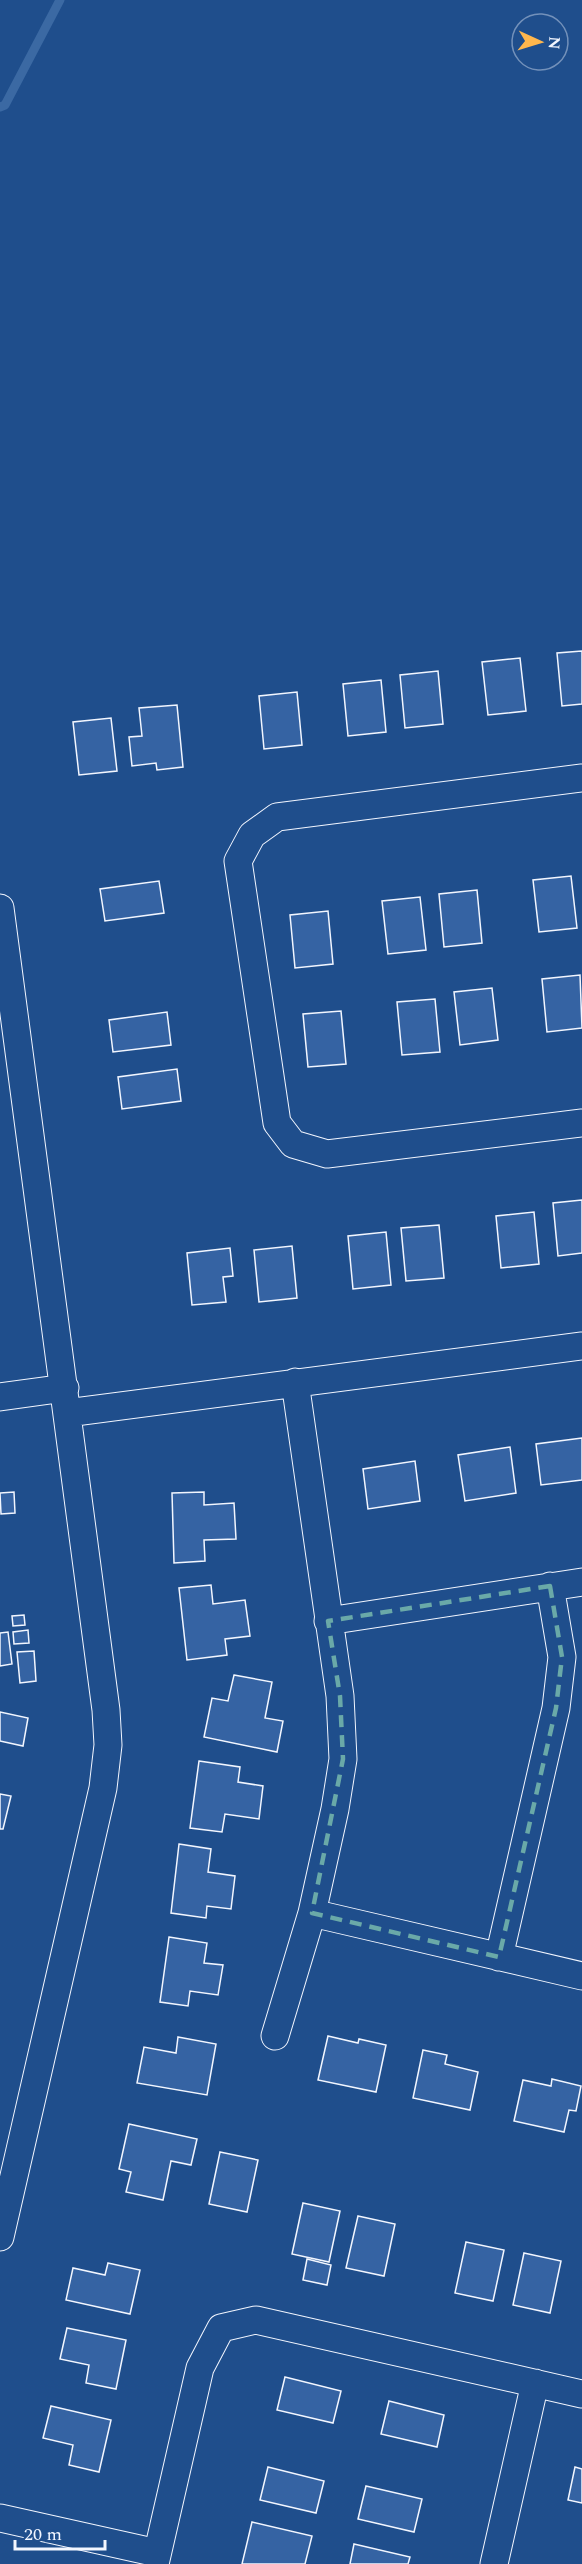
<svg xmlns="http://www.w3.org/2000/svg" width="582" height="2564" viewBox="0 0 582 2564" font-family="Spectral,serif">
<rect width="100%" height="100%" fill="#1f4e8c"/>
<g fill="none" stroke-linecap="round" stroke-linejoin="round">
<!-- stream -->
<path stroke="#3b69a3" stroke-width="9" d="M 0,107 L 5,105 L 60,0"/>
</g>
<!-- building -->
<path fill="#3563a3" stroke="#f2f6ff" stroke-width="1.5" d="M 582,651 L 582,704 L 562,706 L 557,653 Z
M 520,658 L 526,711 L 488,715 L 482,662 Z
M 438,671 L 443,724 L 405,728 L 400,675 Z
M 381,680 L 386,732 L 348,736 L 343,684 Z
M 297,692 L 302,745 L 264,749 L 259,696 Z
M 177,705 L 183,767 L 157,770 L 156,763 L 132,766 L 129,737 L 142,736 L 139,708 Z
M 111,718 L 117,771 L 79,775 L 73,722 Z
M 571,876 L 577,928 L 539,932 L 533,880 Z
M 159,881 L 164,913 L 105,921 L 100,889 Z
M 477,890 L 482,943 L 444,947 L 439,894 Z
M 420,897 L 426,950 L 388,954 L 382,901 Z
M 328,911 L 333,964 L 295,968 L 290,915 Z
M 580,975 L 582,1028 L 547,1032 L 542,979 Z
M 492,988 L 498,1040 L 460,1045 L 454,992 Z
M 435,999 L 440,1052 L 402,1055 L 397,1002 Z
M 341,1011 L 346,1064 L 308,1067 L 303,1014 Z
M 167,1012 L 171,1045 L 113,1052 L 109,1020 Z
M 177,1069 L 181,1101 L 122,1109 L 118,1077 Z
M 582,1200 L 582,1253 L 558,1256 L 553,1203 Z
M 534,1212 L 539,1264 L 501,1268 L 496,1216 Z
M 439,1225 L 444,1278 L 406,1281 L 401,1228 Z
M 386,1232 L 391,1285 L 353,1289 L 348,1236 Z
M 292,1246 L 297,1298 L 259,1302 L 254,1250 Z
M 230,1248 L 233,1276 L 223,1277 L 226,1302 L 192,1305 L 187,1253 Z
M 582,1438 L 582,1480 L 541,1485 L 536,1444 Z
M 510,1447 L 516,1493 L 465,1501 L 458,1455 Z
M 415,1461 L 420,1501 L 368,1509 L 363,1469 Z
M 14,1492 L 15,1513 L 1,1514 L 0,1493 Z
M 204,1492 L 204,1505 L 234,1503 L 236,1539 L 204,1540 L 205,1561 L 174,1563 L 172,1493 Z
M 211,1585 L 213,1604 L 245,1600 L 250,1636 L 225,1639 L 227,1655 L 187,1660 L 179,1588 Z
M 24,1615 L 25,1625 L 13,1626 L 12,1616 Z
M 28,1630 L 29,1643 L 14,1644 L 13,1632 Z
M 8,1632 L 12,1664 L 0,1666 L 0,1633 Z
M 34,1651 L 36,1681 L 20,1683 L 17,1652 Z
M 234,1675 L 272,1682 L 265,1718 L 283,1721 L 277,1752 L 204,1737 L 212,1698 L 228,1701 Z
M 0,1712 L 28,1718 L 23,1746 L 0,1741 Z
M 199,1761 L 240,1767 L 238,1782 L 263,1786 L 259,1819 L 225,1814 L 222,1832 L 190,1828 Z
M 0,1794 L 11,1796 L 3,1829 L 0,1829 Z
M 179,1844 L 211,1849 L 208,1872 L 235,1876 L 231,1909 L 207,1906 L 206,1918 L 171,1913 Z
M 169,1937 L 207,1943 L 204,1963 L 223,1965 L 218,1995 L 190,1991 L 188,2006 L 160,2002 Z
M 328,2036 L 358,2043 L 359,2039 L 386,2045 L 376,2092 L 318,2080 Z
M 178,2037 L 216,2044 L 207,2095 L 137,2083 L 144,2047 L 176,2053 Z
M 423,2050 L 447,2055 L 445,2064 L 478,2072 L 470,2110 L 413,2098 Z
M 552,2079 L 581,2086 L 576,2111 L 569,2110 L 564,2132 L 514,2121 L 523,2080 L 551,2086 Z
M 129,2124 L 197,2139 L 191,2165 L 171,2161 L 163,2200 L 126,2192 L 131,2172 L 119,2169 Z
M 220,2152 L 258,2160 L 247,2212 L 209,2204 Z
M 303,2203 L 340,2211 L 329,2262 L 292,2254 Z
M 358,2216 L 395,2224 L 384,2276 L 346,2268 Z
M 466,2242 L 504,2250 L 493,2301 L 455,2293 Z
M 524,2253 L 561,2261 L 550,2313 L 513,2305 Z
M 307,2259 L 331,2265 L 327,2285 L 303,2280 Z
M 108,2263 L 140,2270 L 130,2314 L 66,2300 L 73,2268 L 105,2275 Z
M 67,2328 L 126,2340 L 116,2389 L 86,2383 L 89,2365 L 60,2359 Z
M 285,2377 L 341,2391 L 333,2423 L 277,2410 Z
M 389,2401 L 444,2415 L 437,2447 L 381,2434 Z
M 51,2406 L 111,2420 L 99,2472 L 69,2465 L 73,2445 L 43,2438 Z
M 268,2467 L 324,2481 L 316,2513 L 260,2500 Z
M 575,2467 L 582,2469 L 582,2503 L 568,2500 Z
M 366,2486 L 422,2499 L 414,2532 L 358,2519 Z
M 252,2522 L 312,2536 L 305,2564 L 242,2564 Z
M 354,2544 L 410,2557 L 408,2564 L 350,2564 Z"/>
<g fill="none" stroke-linecap="round" stroke-linejoin="round">
<defs>
<path id="street" d="M 582,778 L 277,817 L 252,835 L 238,861 L 277,1123 L 293,1144 L 327,1154 L 582,1123
M 0,908 L 106,1710 L 108,1745 L 103,1788 L 0,2237
M 0,1397 L 65,1388
M 67,1413 L 582,1346
M 328,1621 L 582,1582
M 312,1913 L 582,1976
M 499,1957 L 556,1708 L 562,1657 L 550,1586
M 275,2036 L 312,1913 L 335,1809 L 343,1759 L 340,1696 L 295,1382
M 0,2518 L 157,2553
M 155,2564 L 200,2368 L 221,2328 L 256,2320 L 582,2394
M 494,2564 L 535,2383"/>
</defs>
<!-- street casing -->
<use href="#street" stroke="#f2f6ff" stroke-width="29"/>
<!-- street -->
<use href="#street" stroke="#1f4e8c" stroke-width="27"/>
</g>
<!-- marked area -->
<path fill="none" stroke="#6aa9a8" stroke-width="4.5" stroke-dasharray="12 8" stroke-linejoin="round" d="M 550,1586 L 562,1657 L 556,1708 L 499,1957 L 312,1913 L 343,1759 L 340,1696 L 328,1621 Z"/>
<!-- north arrow -->
<g transform="translate(540 42) rotate(94)"><circle r="28" fill="#1f4e8c" stroke="#7391ba" stroke-width="1.5"/>
<path d="M0-4.5L10 22L0 15L-10 22Z" fill="#ffb74d"/>
<text y="-9" font-size="16" font-weight="bold" text-anchor="middle" fill="#f2f6ff">N</text>
</g>
<!-- scale -->
<path d="M15 2540v9h90v-9" fill="none" stroke="#f2f6ff" stroke-width="3"/>
<text x="24" y="2540" font-size="18" fill="#f2f6ff" stroke="#1f4e8c" stroke-width="4.5" paint-order="stroke">20 m</text>
</svg>
